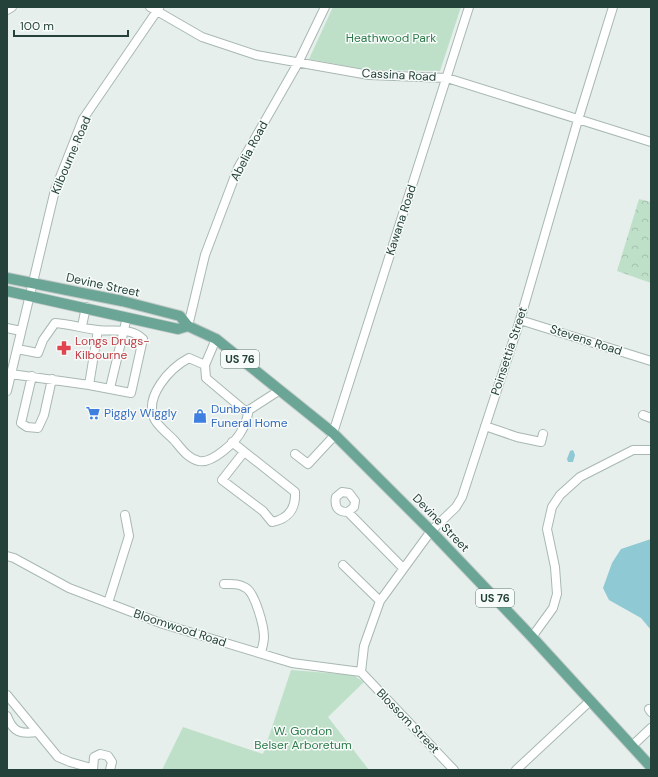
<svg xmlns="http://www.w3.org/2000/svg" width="658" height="777" viewBox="0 0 658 777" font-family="'DM Sans',sans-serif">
<defs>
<pattern id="forest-crowns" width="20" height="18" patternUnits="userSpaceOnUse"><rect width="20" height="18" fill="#bfe0c8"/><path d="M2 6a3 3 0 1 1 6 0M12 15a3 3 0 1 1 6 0" fill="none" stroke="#a4c1ad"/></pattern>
</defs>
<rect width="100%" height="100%" fill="#e6efeb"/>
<!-- green -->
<path fill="#bfe0c8" d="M 333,7 L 461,7 L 440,71 L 368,70 L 309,59 Z
M 291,670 L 353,675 L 364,682 L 328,717 L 369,770 L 162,770 L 183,727 L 263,754 Z"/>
<!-- forest -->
<path fill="url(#forest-crowns)" d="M 639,199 L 651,202 L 651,283 L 617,271 Z"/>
<!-- water -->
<path fill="#8ec9d4" d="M 573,450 L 575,455 L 573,462 L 568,462 L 567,459 L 570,451 Z
M 651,539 L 651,630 L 641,618 L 609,600 L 603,588 L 612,563 L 621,549 Z"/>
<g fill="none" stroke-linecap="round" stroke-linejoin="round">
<defs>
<path id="minor" d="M 150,7 L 202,37 L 256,55 L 369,75 L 447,78 L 651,142
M 7,10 L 12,7
M 520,320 L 651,361
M 82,326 L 86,307
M 188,326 L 205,255 L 238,168 L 298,63 L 325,7
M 7,328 L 21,331
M 216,339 L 205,365 L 206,378 L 244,410 L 249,410 L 280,390
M 205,365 L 189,358 C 170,368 143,397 155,420 C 159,427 168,434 174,440 C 181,448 188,459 199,461 C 212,464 237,441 242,430 C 246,424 247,417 249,410
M 11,374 L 89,385 L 131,393 L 143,339 C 131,327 114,332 98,330 C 84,329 71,324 55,323 L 43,340 L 38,353 L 17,349
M 32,376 L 21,423 L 27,427 L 38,428 L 44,415 L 52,379
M 89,385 L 98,330
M 110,388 L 127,317
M 7,391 L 55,190 L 83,119 L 159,8
M 643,415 L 651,418
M 485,426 L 517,437 L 541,442 L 543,434
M 333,433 L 469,7
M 232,442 L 295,492 C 296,509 288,519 272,522 L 263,511 L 222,480 L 244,452
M 295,454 L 308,464 L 335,435
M 348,512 L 354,507 L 355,501 L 349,493 L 342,492 L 336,497 C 334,507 338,512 348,512 L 403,568
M 7,556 L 14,558 L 69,588 L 163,624 L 292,663 L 361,672
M 343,565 L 380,601
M 224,584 C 232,584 238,583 246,588 C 255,593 264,626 264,637 C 264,642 262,648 261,653
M 108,603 L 129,536 L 125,515
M 532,637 L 553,608 L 557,594 L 555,567 L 547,529 L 552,507 L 560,495 L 580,477 L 633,450 L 651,450
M 361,672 L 364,646 L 380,601 L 431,531 L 456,507 L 462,497 L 520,320 L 578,120 L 613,7
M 361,672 L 454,770
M 7,695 L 58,757 L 70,762 L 91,768
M 649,709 L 651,712
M 7,716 C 13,733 21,734 37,732
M 632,746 L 651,728
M 93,770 L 94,757 L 100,754 L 108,756 L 112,762 L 110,770
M 516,770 L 590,701"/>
<path id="major" d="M 7,278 L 122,301 L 180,316 L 188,326 L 216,339 L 333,433 L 431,531 L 532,637 L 651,767
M 7,291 L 178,329 L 188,326"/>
</defs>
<!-- minor casing -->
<use href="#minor" stroke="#a8b8b2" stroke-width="10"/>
<!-- major casing -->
<use href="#major" stroke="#c2cac8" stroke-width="12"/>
<!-- minor -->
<use href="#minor" stroke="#fff" stroke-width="8"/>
<!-- major -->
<use href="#major" stroke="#6aa596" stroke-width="10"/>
</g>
<!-- icons -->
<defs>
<symbol id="pharmacy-bare" viewBox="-9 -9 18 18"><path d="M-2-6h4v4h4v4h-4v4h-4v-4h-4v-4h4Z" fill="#e0444e" stroke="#f7fbf9" stroke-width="2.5" paint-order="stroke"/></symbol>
<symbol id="supermarket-bare" viewBox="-9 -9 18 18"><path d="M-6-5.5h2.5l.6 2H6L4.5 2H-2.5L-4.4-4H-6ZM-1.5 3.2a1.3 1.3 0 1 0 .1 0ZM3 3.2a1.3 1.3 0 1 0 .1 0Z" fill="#3f7fe0" stroke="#f7fbf9" stroke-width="2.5" paint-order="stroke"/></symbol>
<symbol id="shop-bare" viewBox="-9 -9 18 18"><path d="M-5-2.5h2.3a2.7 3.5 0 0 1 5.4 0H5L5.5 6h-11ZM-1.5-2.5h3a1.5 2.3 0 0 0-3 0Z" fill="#3f7fe0" stroke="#f7fbf9" stroke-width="2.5" paint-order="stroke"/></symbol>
</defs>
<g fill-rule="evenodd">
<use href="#pharmacy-bare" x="54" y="338" width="20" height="20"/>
<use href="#supermarket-bare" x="83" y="403" width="20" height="20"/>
<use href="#shop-bare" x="190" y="406" width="20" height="20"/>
</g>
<g text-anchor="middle" stroke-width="3" stroke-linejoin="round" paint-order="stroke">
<!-- shield labels -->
<g fill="#f7fbf9" stroke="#637a73" stroke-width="1">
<rect x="221" y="350" width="38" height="18" rx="3"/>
<rect x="476" y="589" width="38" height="18" rx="3"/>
</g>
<g font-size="11" font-weight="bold" fill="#24423a">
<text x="240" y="363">US 76</text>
<text x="495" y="602">US 76</text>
</g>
<!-- park labels -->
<g font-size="12" fill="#2d7a4b" stroke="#f7fbf9">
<text x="391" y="42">Heathwood Park</text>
<text x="303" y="735">W. Gordon<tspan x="303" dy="14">Belser Arboretum</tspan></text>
</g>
<!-- street labels -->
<g font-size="12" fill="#24423a" stroke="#f7fbf9">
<text transform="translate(399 75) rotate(3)" y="4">Cassina Road</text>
<text transform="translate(249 151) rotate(-62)" y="4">Abelia Road</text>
<text transform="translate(71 155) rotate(-67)" y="4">Kilbourne Road</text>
<text transform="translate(401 220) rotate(-72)" y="4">Kawana Road</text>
<text transform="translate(103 285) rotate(12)" y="4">Devine Street</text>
<text transform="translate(586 340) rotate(18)" y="4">Stevens Road</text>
<text transform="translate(509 351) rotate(-72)" y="4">Poinsettia Street</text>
<text transform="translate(441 523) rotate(46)" y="4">Devine Street</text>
<text transform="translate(180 628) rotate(18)" y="4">Bloomwood Road</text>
<text transform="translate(408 721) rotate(46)" y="4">Blossom Street</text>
</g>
<!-- health labels -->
<g font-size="12" fill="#be3a42" stroke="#f7fbf9" text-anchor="start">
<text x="75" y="345">Longs Drugs-<tspan x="75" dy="14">Kilbourne</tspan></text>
</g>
<!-- shop labels -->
<g font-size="12" fill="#366cbe" stroke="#f7fbf9" text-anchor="start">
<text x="211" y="413">Dunbar<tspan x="211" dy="14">Funeral Home</tspan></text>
<text x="104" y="417">Piggly Wiggly</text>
</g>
</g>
<!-- border -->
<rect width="658" height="777" fill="none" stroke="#24423a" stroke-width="16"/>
<!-- scale -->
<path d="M14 30v6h114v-6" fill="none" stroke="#24423a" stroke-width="2"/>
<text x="20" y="30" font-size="12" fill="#24423a" stroke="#f7fbf9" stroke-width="3" paint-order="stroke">100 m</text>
</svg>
